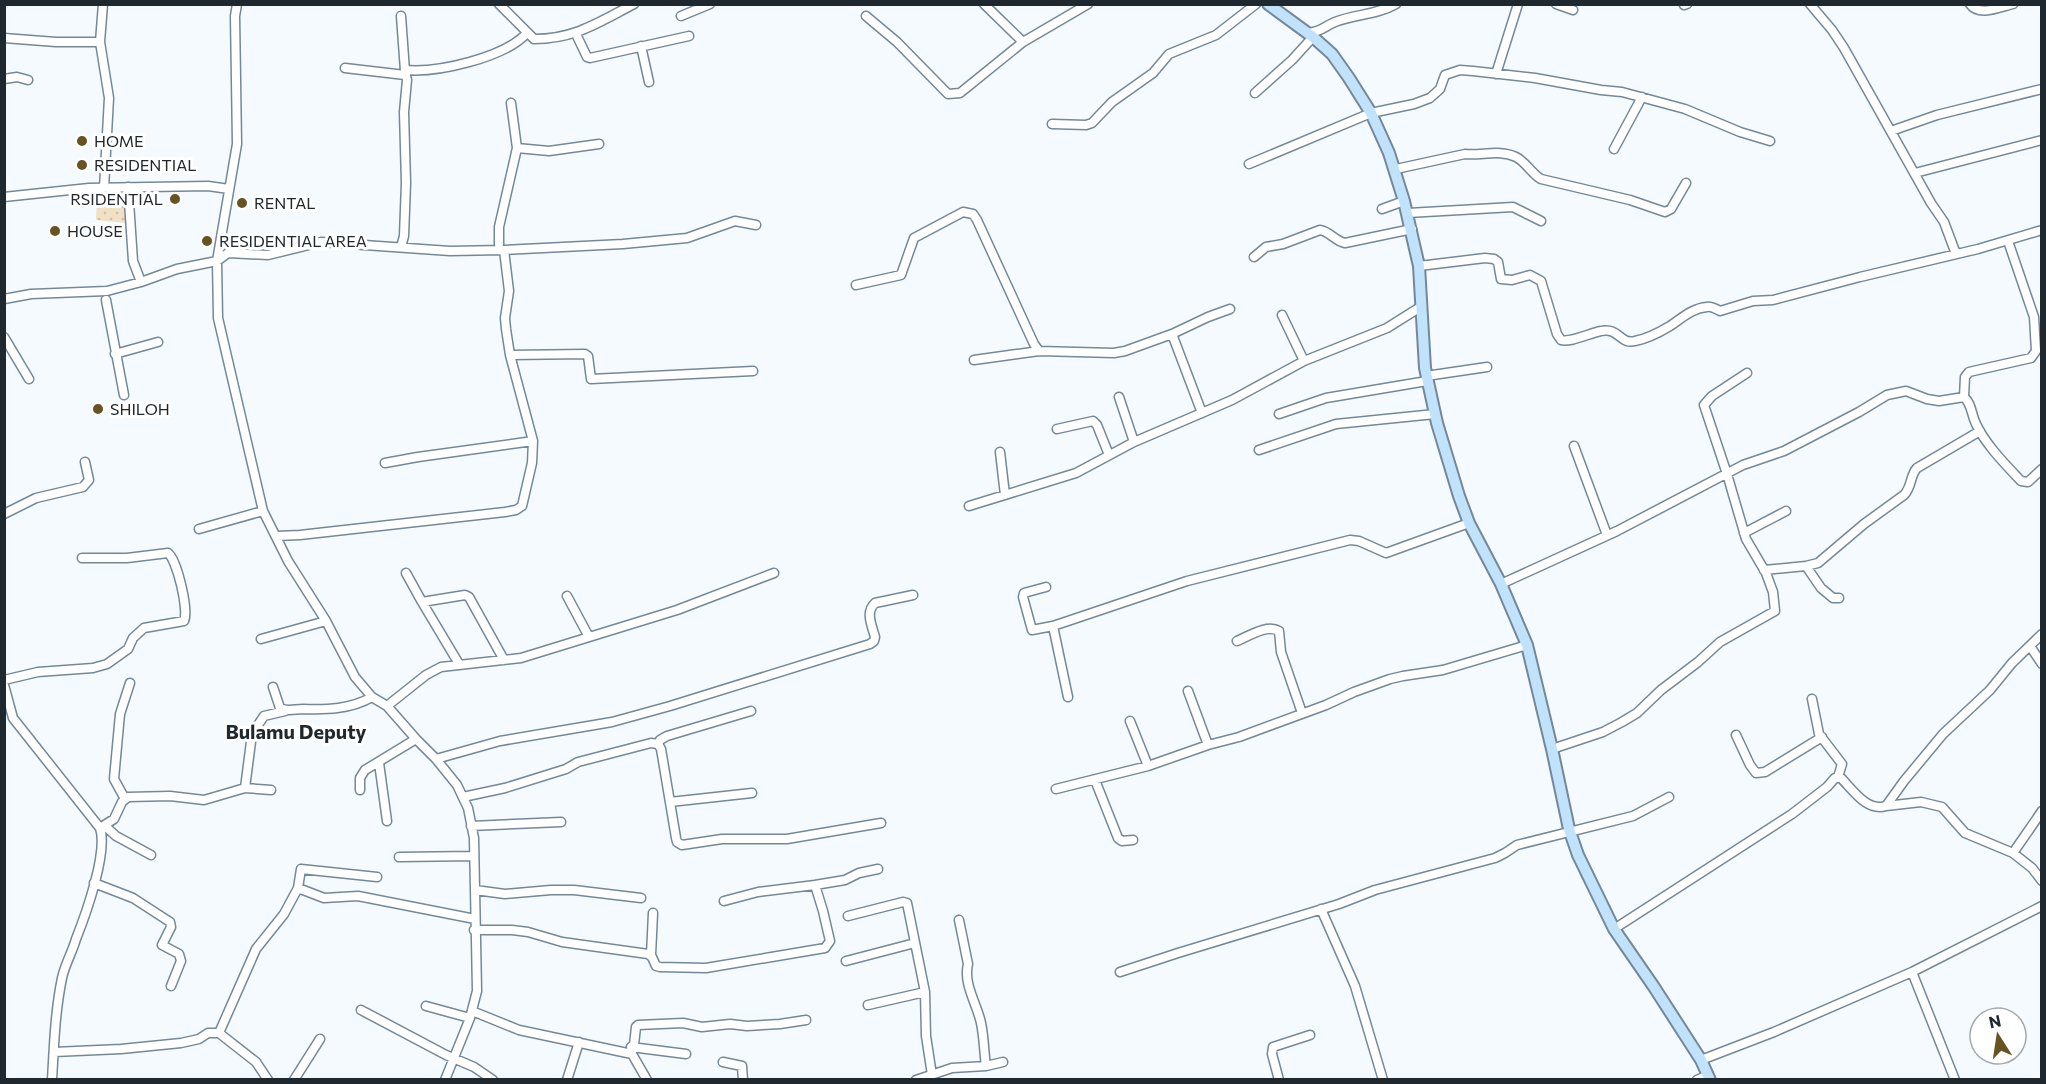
<svg xmlns="http://www.w3.org/2000/svg" width="2046" height="1084" viewBox="0 0 2046 1084" font-family="Commissioner,sans-serif">
<defs>
<pattern id="grass-dots" width="8" height="8" patternUnits="userSpaceOnUse" patternTransform="scale(1.5)"><rect width="8" height="8" fill="#f0e1c4"/><path d="M2 2h.1M6 6h.1" fill="none" stroke="#cec1a9" stroke-width="1.8" stroke-linecap="round"/></pattern>
</defs>
<rect width="100%" height="100%" fill="#f5fafe"/>
<!-- grass -->
<path fill="url(#grass-dots)" d="M 97,191 L 126,192 L 127,223 L 96,220 Z"/>
<g fill="none" stroke-linecap="round" stroke-linejoin="round">
<defs>
<path id="street" d="M 237,4 L 235,16 L 237,144 L 217,261 L 218,318 L 263,511 L 288,561 L 326,621 L 355,677 L 372,697 L 387,706 L 416,739 L 436,759 L 457,785 L 468,808 L 474,838 L 477,991 L 470,1018 L 445,1080
M 499,4 L 534,39 C 575,39 599,22 634,4
M 984,4 L 1023,42
M 1556,4 L 1573,10
M 1810,4 L 1832,30 L 1844,48 L 1931,203 L 1944,222 L 1956,254
M 1970,4 C 1979,17 2000,7 2013,4
M 1684,5 L 1687,4
M 681,16 L 710,4
M 866,16 L 897,42 L 948,94 L 960,93 L 1023,42 L 1088,4
M 1308,33 C 1323,31 1323,27 1335,22 C 1355,14 1377,15 1396,4
M 576,34 L 587,57 L 590,58 L 689,36
M 4,38 L 56,42 L 100,42 L 103,4
M 100,42 L 109,98 L 104,188
M 641,46 L 649,82
M 345,68 L 405,75
M 405,70 C 437,73 504,58 527,33 L 526,32
M 1496,74 L 1518,4
M 4,79 L 17,77 L 28,80
M 1255,93 L 1292,60 L 1313,37
M 1052,124 L 1086,125 L 1092,123 L 1112,102 L 1153,73 L 1169,54 L 1216,35 L 1256,4
M 1891,131 L 1937,115 L 2042,89
M 517,148 L 549,151 L 599,144
M 1614,149 L 1642,97
M 1249,164 L 1371,113 L 1414,104 L 1430,98 L 1440,89 L 1445,75 L 1460,70 L 1473,71 L 1535,78 L 1601,90 L 1622,92 L 1685,109 L 1740,132 L 1770,141
M 1396,169 L 1465,154 C 1481,156 1500,149 1516,157 C 1526,162 1531,173 1541,179 L 1630,200 L 1665,212 L 1671,209 L 1686,183
M 1915,173 L 2042,140
M 128,187 L 133,261 L 141,282
M 4,197 L 89,188 L 208,186 L 229,189
M 1382,209 L 1404,201
M 1408,213 L 1513,207 L 1541,221
M 499,244 L 499,227 L 517,148 L 511,103
M 401,247 L 404,236 L 406,183 L 404,112 L 407,80 L 405,71 L 401,16
M 1254,257 L 1266,247 L 1283,244 L 1320,230 C 1329,231 1335,241 1345,243 L 1412,229
M 1419,266 L 1485,258 L 1494,259 L 1498,262 L 1501,279 L 1512,280 L 1530,275 L 1541,281 L 1557,334 L 1561,340 C 1570,343 1590,333 1601,331 C 1619,327 1620,345 1635,341 C 1646,339 1660,332 1670,326 C 1681,319 1692,308 1707,307 C 1711,306 1716,309 1720,311 L 1753,301 L 1773,300 L 1860,277 L 1978,249 L 2042,230
M 856,285 L 901,275 L 914,238 L 963,212 L 973,214 L 977,220 L 1034,344 L 1039,351 L 1114,353 L 1125,351 L 1172,334 L 1202,413
M 4,299 L 31,294 L 107,291 L 141,282 L 177,269 L 217,261 L 228,253 L 268,255 L 321,242 L 450,251 L 504,250 L 623,244 L 687,238 L 735,221 L 756,225
M 106,300 L 124,395
M 1282,315 L 1304,361
M 1172,334 L 1208,317 L 1230,309
M 4,337 L 29,379
M 115,354 L 158,342
M 510,355 L 585,354 L 588,356 L 591,379 L 753,371
M 974,360 L 1039,351
M 1426,376 L 1487,367
M 1119,397 L 1134,442
M 1964,397 L 1965,377 L 1969,372 L 2031,358 L 2036,351 L 2034,317 L 2008,241
M 1279,414 L 1326,398 L 1427,381
M 1057,429 L 1093,421 L 1097,425 L 1109,455
M 1574,446 L 1607,535
M 1259,450 L 1336,424 L 1435,414
M 1000,452 L 1005,495
M 385,463 L 418,457 L 533,441
M 969,506 L 1076,473 L 1134,442 L 1232,400 L 1304,361 L 1387,328 L 1422,306
M 4,514 L 36,498 L 83,487 L 89,480 L 85,462
M 199,529 L 263,511
M 1744,533 L 1786,511
M 277,536 L 300,535 L 505,512 L 516,510 L 522,506 L 532,463 L 533,441 L 510,355 L 506,329 L 505,318 L 509,291 L 504,250
M 1806,566 L 1821,588 L 1833,598 L 1839,598
M 1764,570 L 1806,566 L 1818,563 L 1864,524 L 1904,495 C 1912,487 1910,475 1917,468 L 1980,431
M 406,573 L 422,602 L 465,595 L 469,597 L 504,660
M 1501,584 L 1617,531 L 1743,465 L 1784,451 L 1859,412 L 1887,395 L 1906,391 L 1927,399 L 1939,401 L 1964,397 C 1972,404 1971,414 1976,424 C 1986,445 2005,464 2021,481 L 2028,482 L 2042,469
M 1046,587 L 1024,593 L 1023,597 L 1032,630 L 1053,626
M 567,596 L 589,637
M 422,602 L 459,664
M 261,639 L 326,621
M 1237,641 C 1249,636 1267,624 1279,631 L 1281,652 L 1302,713
M 2030,646 L 2042,664
M 4,680 L 38,672 L 93,668 L 107,664 L 128,649 L 133,638 L 144,628 L 184,621 C 189,610 177,560 168,553 L 127,558 L 82,558
M 4,685 L 13,718 L 100,828 C 108,852 86,914 76,939 C 72,953 65,964 62,978 C 55,1012 54,1046 52,1080
M 273,687 L 280,708 C 287,712 295,709 303,709 C 327,710 351,709 372,697
M 1188,691 L 1208,745
M 1068,697 L 1053,626 L 1187,581 L 1350,540 L 1359,541 L 1386,553 L 1469,523
M 1812,699 L 1819,734 L 1842,764 L 1838,777
M 387,706 L 426,675 L 441,667 L 521,658 L 677,610 L 774,573
M 1130,721 L 1148,766
M 1736,735 L 1750,765 L 1756,773 L 1765,772 L 1822,737
M 658,744 L 661,749 L 676,838 L 677,842 L 682,845 L 722,839 L 787,839 L 881,823
M 1552,749 L 1603,732 L 1622,722 L 1637,713 L 1661,690 L 1698,662 L 1720,642 L 1775,611 L 1773,592 L 1766,573 L 1746,539 L 1727,474 L 1704,405 L 1712,396 L 1747,373
M 436,759 L 500,741 L 612,722 L 670,706 L 870,644 L 874,641 L 875,637 C 872,626 865,612 875,603 L 913,595
M 379,763 L 387,821
M 1095,780 L 1118,838 L 1122,841 L 1133,840
M 245,788 L 252,734 L 264,716 L 285,711
M 1056,789 L 1148,766 L 1208,745 L 1239,737 L 1326,705 L 1354,692 L 1390,679 L 1403,676 L 1443,670 L 1527,645
M 360,790 L 360,778 L 365,770 L 416,739
M 463,797 L 505,788 L 566,769 L 578,762 L 651,743 L 658,744 L 660,740 L 667,736 L 751,711
M 125,799 L 114,779 L 120,714 L 130,683
M 670,802 L 752,793
M 1886,806 L 1921,802 L 1942,807 L 1965,833 L 2013,853 L 2032,868 L 2042,881
M 105,826 L 116,836 L 151,855
M 471,826 L 561,822
M 100,828 L 114,819 L 122,802 L 128,797 L 170,796 L 204,800 L 245,788 L 271,790
M 2013,853 L 2042,811
M 399,857 L 474,856
M 94,883 L 133,898 L 170,922 L 171,927 L 162,945 L 179,954 L 181,961 L 171,986
M 298,888 L 324,898 L 358,896 L 475,919
M 475,890 L 505,894 L 551,890 L 574,890 L 641,898
M 724,901 L 758,892 L 815,885
M 1321,909 L 1355,986 L 1383,1080
M 848,916 L 903,902 L 907,903 L 925,992
M 959,920 L 968,964 C 963,984 977,1004 981,1023 C 984,1037 984,1052 986,1066
M 1614,929 L 1792,814 L 1827,787 L 1835,778 L 1841,778 C 1853,790 1867,812 1886,806 L 1904,781 L 1943,734 L 1990,690 L 2012,663 L 2042,634
M 474,930 L 512,930 L 528,932 L 562,942 L 648,954 L 652,957 L 656,966 L 660,967 L 706,968 L 825,948 L 830,941 L 823,911 L 815,885 L 845,880 L 859,873 L 878,869
M 651,955 L 653,913
M 846,961 L 915,943
M 1120,972 L 1178,953 L 1339,904 L 1375,890 L 1495,858 L 1505,853 L 1517,845 L 1633,816 L 1669,797
M 1912,972 L 1955,1080
M 868,1005 L 925,992 L 926,1036 L 932,1075
M 426,1006 L 470,1018
M 361,1010 L 446,1055 L 474,1067 L 493,1080
M 472,1011 L 519,1030 L 632,1054
M 219,1033 L 256,949 L 284,914 L 298,888 L 301,869 L 377,877
M 631,1047 L 686,1054
M 54,1052 L 121,1049 L 181,1043 L 199,1039 L 208,1033 L 219,1033 L 256,1062 L 268,1080
M 1701,1060 L 1774,1032 L 1912,972 L 2042,906
M 723,1062 L 742,1066 L 743,1080
M 294,1080 L 320,1039
M 567,1080 L 579,1042
M 647,1080 L 632,1054 L 631,1047 L 634,1045 L 636,1027 L 638,1025 L 683,1023 L 702,1027 L 730,1024 L 747,1026 L 780,1024 L 806,1020
M 916,1080 L 952,1068 L 986,1066 L 1003,1062
M 1279,1080 L 1272,1054 L 1273,1047 L 1310,1035
M 1697,1080 L 1708,1075"/>
<path id="secondary" d="M 1268,4 L 1313,37 L 1332,54 L 1349,78 L 1371,113 L 1389,153 L 1404,201 L 1419,266 L 1425,368 L 1437,423 L 1459,496 L 1469,523 L 1501,584 L 1527,645 L 1552,749 L 1569,829 L 1578,855 L 1614,929 L 1654,987 L 1701,1060 L 1710,1080"/>
</defs>
<!-- street casing -->
<use href="#street" stroke="#748899" stroke-width="11"/>
<!-- secondary casing -->
<use href="#secondary" stroke="#748899" stroke-width="14"/>
<!-- street -->
<use href="#street" stroke="#fff" stroke-width="8"/>
<!-- secondary -->
<use href="#secondary" stroke="#c0e3fb" stroke-width="10"/>
</g>
<!-- markers -->
<g fill="#685221" stroke="#fff" stroke-width="2">
<circle cx="82" cy="141" r="6"/>
<circle cx="82" cy="165" r="6"/>
<circle cx="175" cy="199" r="6"/>
<circle cx="242" cy="203" r="6"/>
<circle cx="55" cy="231" r="6"/>
<circle cx="207" cy="241" r="6"/>
<circle cx="98" cy="409" r="6"/>
</g>
<g text-anchor="middle" stroke-width="6" stroke-linejoin="round" paint-order="stroke">
<!-- poi labels -->
<g font-size="16" fill="#20282f" stroke="#fff" text-anchor="start">
<text x="94" y="147">HOME</text>
<text x="94" y="171">RESIDENTIAL</text>
<text x="163" y="205" text-anchor="end">RSIDENTIAL</text>
<text x="254" y="209">RENTAL</text>
<text x="67" y="237">HOUSE</text>
<text x="219" y="247">RESIDENTIAL AREA</text>
<text x="110" y="415">SHILOH</text>
</g>
<!-- quarter labels -->
<g font-size="20" font-weight="bold" fill="#20282f" stroke="#fff">
<text x="296" y="739">Bulamu Deputy</text>
</g>
</g>
<!-- border -->
<rect width="2046" height="1084" fill="none" stroke="#20282f" stroke-width="12"/>
<!-- north arrow -->
<g transform="translate(1998 1036) rotate(348)"><circle r="28" fill="#ffffff" stroke="#a6a9ac" stroke-width="1.5"/>
<path d="M0-4.5L10 22L0 15L-10 22Z" fill="#685221"/>
<text y="-9" font-size="16" font-weight="bold" text-anchor="middle" fill="#20282f">N</text>
</g>
</svg>
